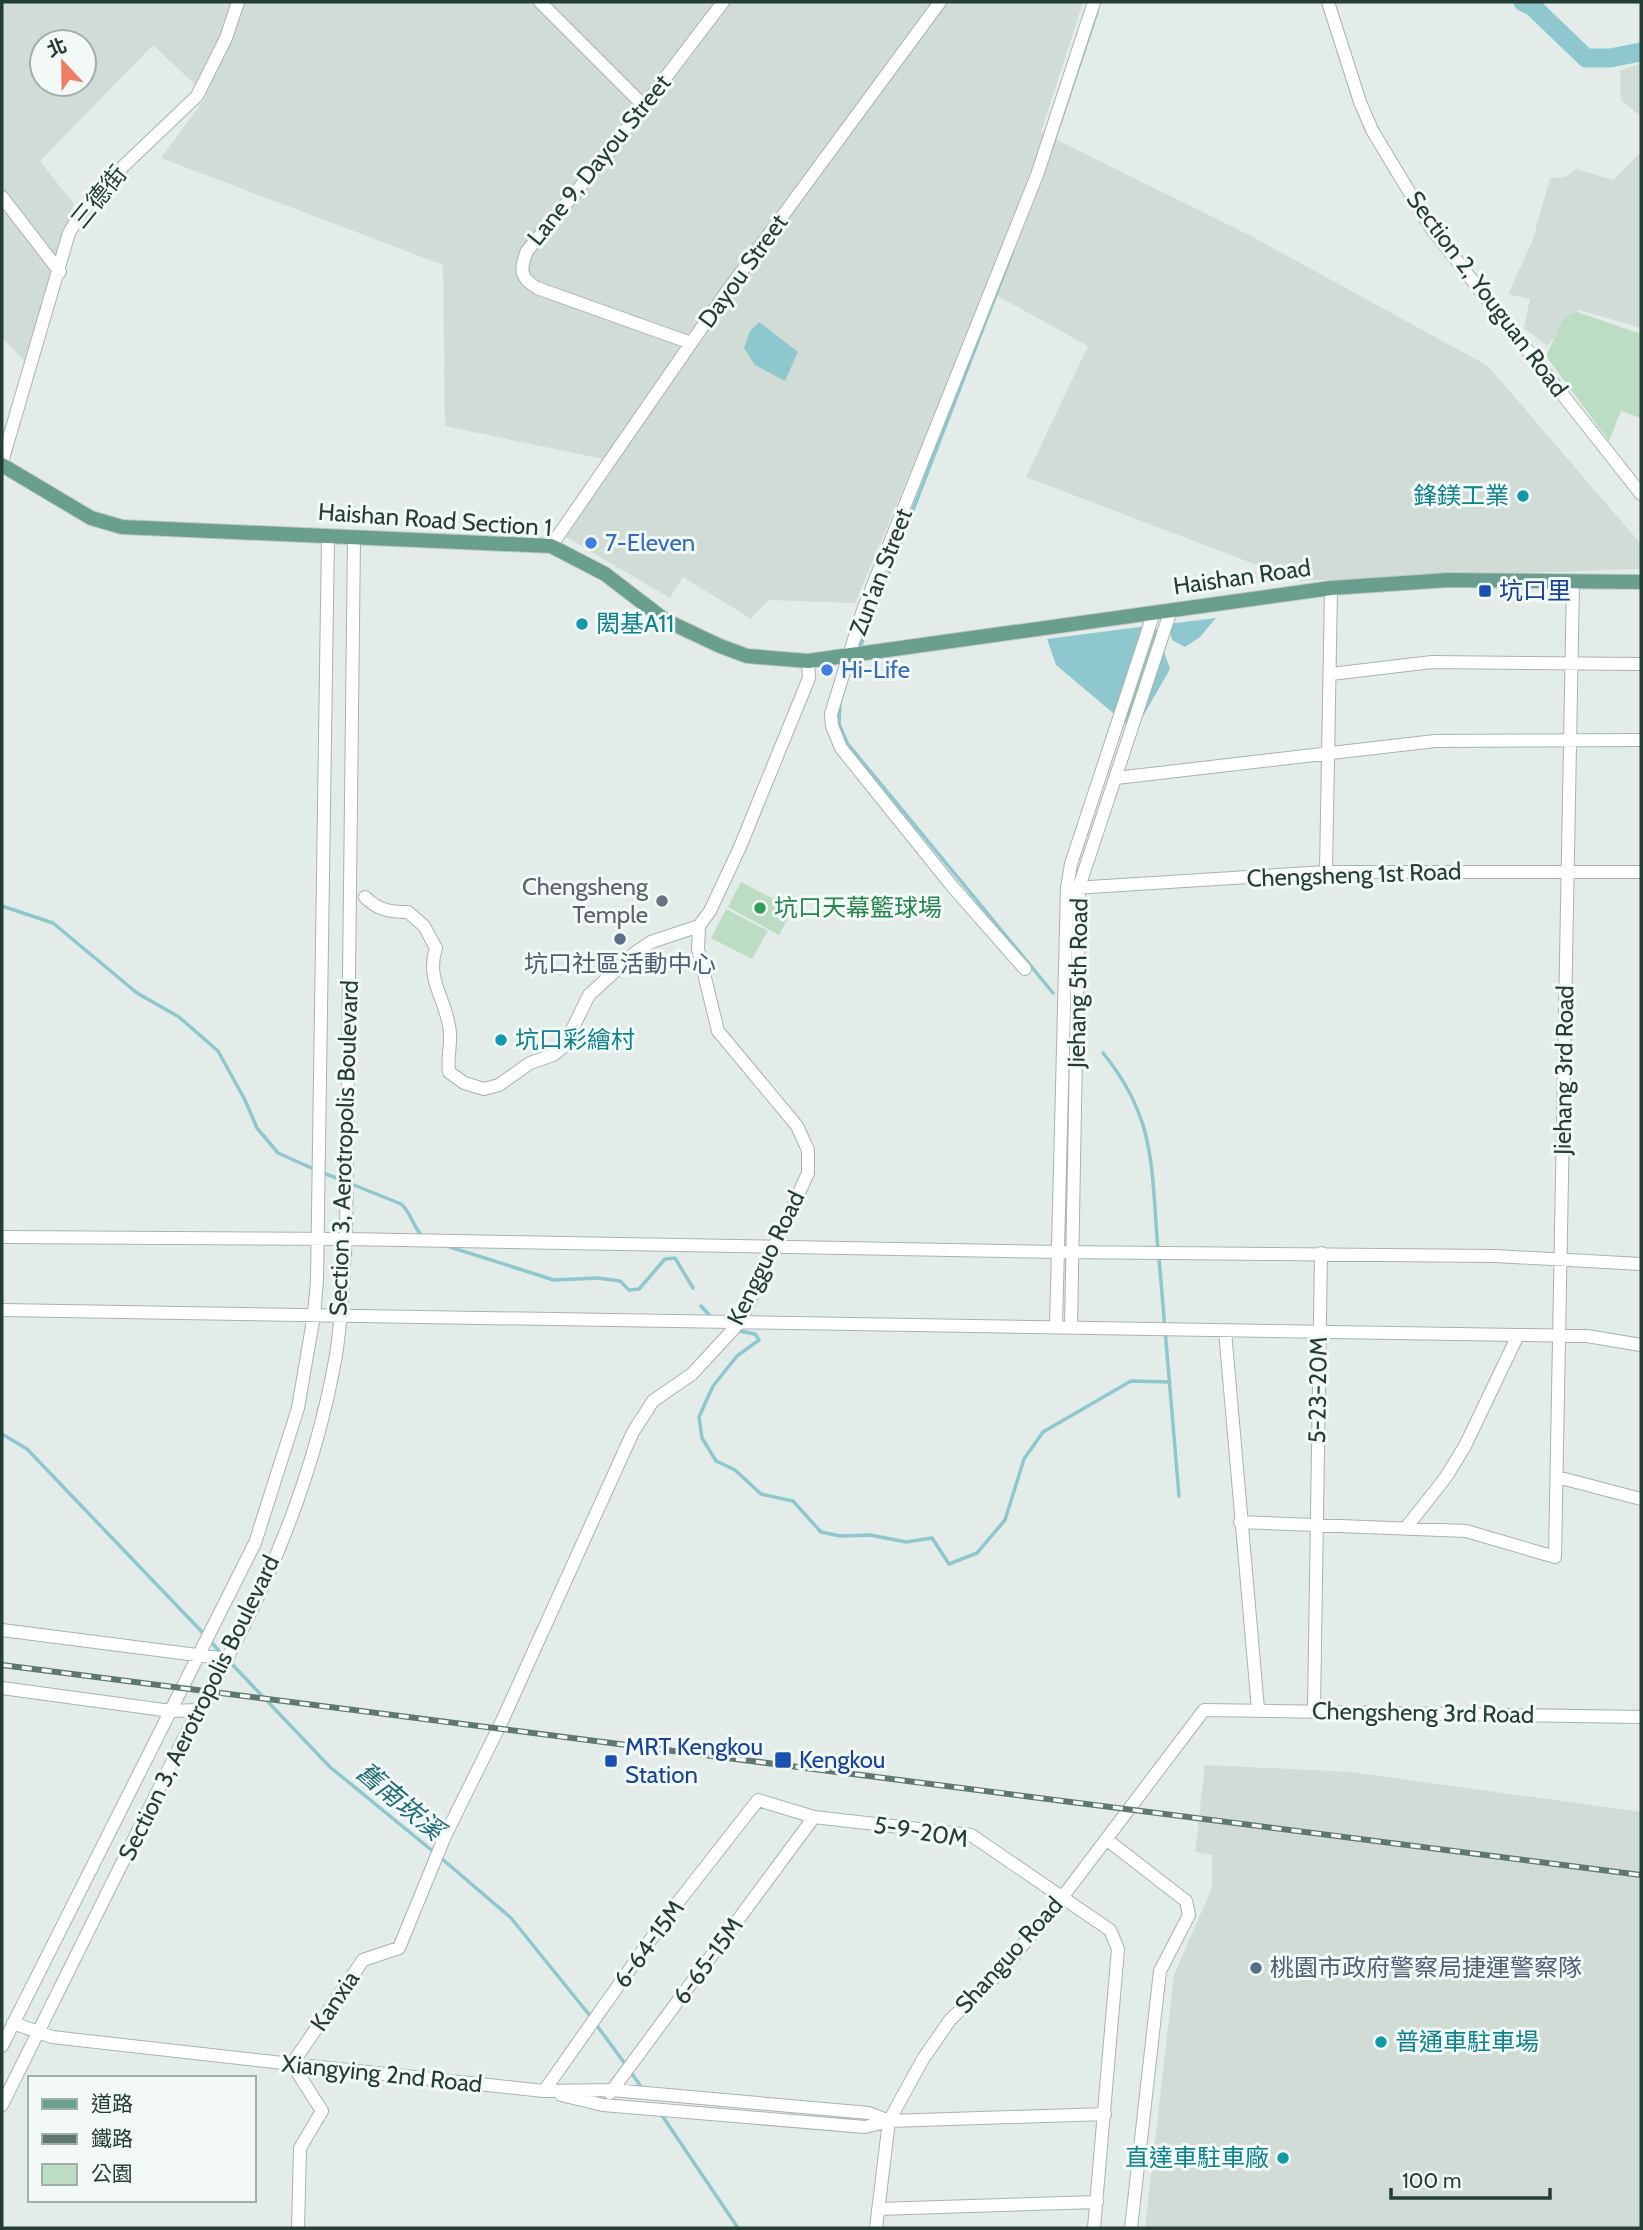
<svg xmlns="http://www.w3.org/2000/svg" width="1643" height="2230" viewBox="0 0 1643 2230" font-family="Cabin,'Noto Sans TC',sans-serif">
<rect width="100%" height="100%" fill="#e3ece8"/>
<!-- built -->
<path fill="#d1dcd7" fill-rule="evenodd" d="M 2,2 L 1083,2 L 1041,132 L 1251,236 L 1488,366 L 1641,544 L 1641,569 L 1299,581 L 1026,477 L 1088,346 L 987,290 L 855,603 L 769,600 L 751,619 L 683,577 L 670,598 L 566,537 L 617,462 L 445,426 L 443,265 L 161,158 L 207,96 L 153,45 L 40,161 L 74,204 L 26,363 L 2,337 ZM 42,42 L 84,42 L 84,84 L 42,84 Z
M 1641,63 L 1641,117 L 1621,100 L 1620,71 Z
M 1641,152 L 1641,328 L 1579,310 L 1547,346 L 1524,328 L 1530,299 L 1508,294 L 1532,242 L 1550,178 L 1565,177 L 1576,169 L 1613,180 Z
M 1205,1765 L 1351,1772 L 1641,1812 L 1641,2228 L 1145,2228 L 1174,1975 L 1212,1888 L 1212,1855 L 1195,1852 Z"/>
<!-- green -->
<path fill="#bddcc4" d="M 1577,312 L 1641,334 L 1641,418 L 1621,411 L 1609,441 L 1546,356 L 1565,317 Z
M 741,882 L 793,909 L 779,935 L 728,907 Z
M 726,909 L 768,931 L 752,959 L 711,938 Z"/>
<!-- water -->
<path fill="#8ec7ce" d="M 759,322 L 798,352 L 785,381 L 755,365 L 744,348 L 750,331 Z
M 1216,618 L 1200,637 L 1185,647 L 1172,640 L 1168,624 Z
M 1155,625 L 1170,669 L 1142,718 L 1135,724 L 1125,723 L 1056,665 L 1047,639 Z"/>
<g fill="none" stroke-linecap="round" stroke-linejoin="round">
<!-- stream -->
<path stroke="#8ec7ce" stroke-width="3.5" d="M 1052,147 L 1097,12
M 859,650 L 1012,253
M 840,703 L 839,724 L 847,743 L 1053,993
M 2,906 L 53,923 L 137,993 L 179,1017 L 218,1051 L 245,1100 L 257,1128 L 278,1153 L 316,1170
M 1103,1053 C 1157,1119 1151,1169 1158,1250
M 323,1173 L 342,1180
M 349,1183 L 401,1204 C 412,1213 412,1226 423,1237
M 450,1247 L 554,1280 L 598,1278 L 620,1281 L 629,1290 L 639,1289 L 665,1259 L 675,1258 L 693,1288
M 1159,1258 L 1179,1496
M 701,1306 L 711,1317
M 739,1331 L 755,1334 L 759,1340 L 737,1356 L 713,1386 L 699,1417 L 702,1438 L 716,1461 L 735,1470 L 761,1494 L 793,1501 L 821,1532 L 840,1536 L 870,1535 L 906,1542 L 932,1538 L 949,1564 L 977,1553 L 1005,1520 L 1024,1459 L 1043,1432 L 1131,1381 L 1170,1382
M 2,1434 L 27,1449 L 204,1634
M 209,1640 L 223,1655
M 228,1660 L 330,1767 L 435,1853
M 441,1858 L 511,1918 L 591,2017
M 595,2023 L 626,2065
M 630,2071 L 642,2088
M 661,2114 L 738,2228"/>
<!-- river -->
<path stroke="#8ec7ce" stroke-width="19" d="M 1523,2 L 1532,6 L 1586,58 L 1610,58 L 1641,52"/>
<defs>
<path id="minor" d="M 540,2 L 644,106
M 1328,2 L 1360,102 L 1372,130 L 1431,228 L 1641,494
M 2,197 L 60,272
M 691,343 L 537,288 C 519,277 520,269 527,251 L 609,152 L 723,2
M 2,462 L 69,233 L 80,215 L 112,177 L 197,96 L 226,38 L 238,2
M 551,546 L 725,294 L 940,2
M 1331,674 L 1432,662 L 1641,664
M 1116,778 L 1435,741 L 1641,740
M 1326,872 L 1331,588
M 1074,888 L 1326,872 L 1641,872
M 365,897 C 378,910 389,912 408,912 L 424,926 L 436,948 C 425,981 448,1001 450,1033 C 451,1046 447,1059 449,1072 L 464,1083 L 484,1089 L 499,1085 L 530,1063 L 553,1055 L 564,1046 L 589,995 L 636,952 L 651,942 L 699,926
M 1025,969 L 952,886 L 841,748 L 832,726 L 831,714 L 863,610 L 1037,175 L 1094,2
M 2,1237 L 346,1239 L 1059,1252 L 1495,1256 L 1641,1264
M 2,1310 L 1518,1335 L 1587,1336 L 1641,1345
M 1056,1327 L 1067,888 L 1071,864 L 1154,612
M 1071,1328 L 1079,887 L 1171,610
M 1225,1331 L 1258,1709
M 1557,1477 L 1641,1499
M 1240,1522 L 1466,1531 L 1555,1557 L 1573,582
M 1405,1529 L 1446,1477 L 1465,1446 L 1518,1335
M 2,1630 L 228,1659
M 2,1688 L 171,1711 L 198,1710
M 1314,1710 L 1321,1253
M 1106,1839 L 1186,1901 L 1189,1915 L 1160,1971 L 1131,2228
M 13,2023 L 52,2037 L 292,2064 L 544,2091 L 612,2090 L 869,2113 L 889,2121
M 2,2046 L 255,1543 L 298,1408 L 314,1315 L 317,1281 L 328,536
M 544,2091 L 668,1915 L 758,1800 L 814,1817 L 971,1835 L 1110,1930 L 1118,1949 L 1094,2228
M 610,2093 L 814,1817
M 561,2095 L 603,2105 L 865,2127 L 889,2121 L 1105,2114
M 2,2105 L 198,1710 C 263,1600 314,1481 336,1355 C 342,1317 343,1277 346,1239 L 354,537
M 878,2209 L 1097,2202
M 298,2228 L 300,2148 L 322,2111 L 292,2064 L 363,1960 L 399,1948 L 445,1836 L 502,1721 L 633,1432 L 653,1401 L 692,1374 L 740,1322 L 808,1173 L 808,1150 L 797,1126 L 718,1031 L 698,949 L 699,926 L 710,911 L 740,847 L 809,678 L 808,661
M 876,2228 L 889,2121 L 923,2059 L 950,2020 L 1001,1971 L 1061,1899 L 1204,1710 L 1641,1717"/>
<path id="major" d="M 2,465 L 91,518 L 122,527 L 551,546 L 605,574 L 665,620 L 720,646 L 747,656 L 808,661 L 1331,588 L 1448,580 L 1641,582"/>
</defs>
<!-- minor casing -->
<use href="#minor" stroke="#a6b4af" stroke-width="14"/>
<!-- major casing -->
<use href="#major" stroke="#c2c9c6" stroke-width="16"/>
<!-- minor -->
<use href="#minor" stroke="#fff" stroke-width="12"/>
<!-- major -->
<use href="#major" stroke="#6a9f8f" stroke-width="14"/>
<defs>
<path id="rail" d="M 2,1665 L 1641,1875"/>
</defs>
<!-- rail casing -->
<use href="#rail" stroke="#5e7870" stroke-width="6"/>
<!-- rail -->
<use href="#rail" stroke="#f3f9f6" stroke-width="3.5" stroke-dasharray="10" stroke-linecap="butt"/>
</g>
<!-- markers -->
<g fill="#0f9aa8" stroke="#f3f9f6" stroke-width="2.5">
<circle cx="1523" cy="496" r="7"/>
<circle cx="582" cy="624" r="7"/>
<circle cx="501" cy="1040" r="7"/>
<circle cx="1381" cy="2042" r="7"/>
<circle cx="1283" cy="2158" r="7"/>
</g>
<g fill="#3f7fe0" stroke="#f3f9f6" stroke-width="2.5">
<circle cx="591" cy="543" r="7"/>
<circle cx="827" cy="670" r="7"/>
</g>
<g fill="#1a4fb4" stroke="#f3f9f6" stroke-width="2.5">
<rect x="1478" y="584" width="14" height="14" rx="3.5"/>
<rect x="774" y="1751" width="18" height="18" rx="3.5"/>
<rect x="604" y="1754" width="14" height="14" rx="3.5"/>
</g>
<circle fill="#6b7280" stroke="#f3f9f6" stroke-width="2.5" cx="662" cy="901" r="7"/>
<circle fill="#2e9e5b" stroke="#f3f9f6" stroke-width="2.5" cx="760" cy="908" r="7"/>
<g fill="#5c6f8a" stroke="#f3f9f6" stroke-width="2.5">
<circle cx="620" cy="939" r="7"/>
<circle cx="1256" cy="1968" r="7"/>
</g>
<g text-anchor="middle" stroke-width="6" stroke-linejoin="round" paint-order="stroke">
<!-- street labels -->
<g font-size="24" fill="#243d35" stroke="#f3f9f6">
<text transform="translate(599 160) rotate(-51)" y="8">Lane 9, Dayou Street</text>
<text transform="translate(99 197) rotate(-51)" y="8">三德街</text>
<text transform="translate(743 271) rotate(-54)" y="8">Dayou Street</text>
<text transform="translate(1487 294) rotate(53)" y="8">Section 2, Youguan Road</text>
<text transform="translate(435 520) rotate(4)" y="8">Haishan Road Section 1</text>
<text transform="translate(881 572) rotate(-69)" y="8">Zun'an Street</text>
<text transform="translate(1242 577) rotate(-8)" y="8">Haishan Road</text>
<text transform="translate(1354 875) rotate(-2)" y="8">Chengsheng 1st Road</text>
<text transform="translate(1078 983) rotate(-89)" y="8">Jiehang 5th Road</text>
<text transform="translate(1564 1070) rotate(-89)" y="8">Jiehang 3rd Road</text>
<text transform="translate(344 1148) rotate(-88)" y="8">Section 3, Aerotropolis Boulevard</text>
<text transform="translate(766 1258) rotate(-64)" y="8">Kengguo Road</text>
<text transform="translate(1318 1390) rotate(-89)" y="8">5-23-20M</text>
<text transform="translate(199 1708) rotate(-64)" y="8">Section 3, Aerotropolis Boulevard</text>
<text transform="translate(1423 1713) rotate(1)" y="8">Chengsheng 3rd Road</text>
<text transform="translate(921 1832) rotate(9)" y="8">5-9-20M</text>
<text transform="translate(649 1944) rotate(-54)" y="8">6-64-15M</text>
<text transform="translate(1009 1955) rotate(-48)" y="8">Shanguo Road</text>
<text transform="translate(708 1961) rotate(-54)" y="8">6-65-15M</text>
<text transform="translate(335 2001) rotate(-56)" y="8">Kanxia</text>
<text transform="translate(382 2074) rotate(6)" y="8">Xiangying 2nd Road</text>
</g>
<!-- culture labels -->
<g font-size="24" fill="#0d838f" stroke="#f3f9f6" text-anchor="start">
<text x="1509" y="504" text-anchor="end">鋒鎂工業</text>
<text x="596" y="632">閎基A11</text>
<text x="515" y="1048">坑口彩繪村</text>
<text x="1395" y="2050">普通車駐車場</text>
<text x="1269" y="2166" text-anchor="end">直達車駐車廠</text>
</g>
<!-- shop labels -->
<g font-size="24" fill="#366cbe" stroke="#f3f9f6" text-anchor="start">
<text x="605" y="551">7-Eleven</text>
<text x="841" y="678">Hi-Life</text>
</g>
<!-- transit labels -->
<g font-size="24" fill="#164399" stroke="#f3f9f6" text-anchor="start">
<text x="1499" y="599">坑口里</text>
<text x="625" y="1755">MRT Kengkou<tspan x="625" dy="28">Station</tspan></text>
<text x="799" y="1768">Kengkou</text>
</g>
<!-- worship labels -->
<g font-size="24" fill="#5b616d" stroke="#f3f9f6" text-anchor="end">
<text x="648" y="895">Chengsheng<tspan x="648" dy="28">Temple</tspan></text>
</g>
<!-- leisure labels -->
<g font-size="24" fill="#27864d" stroke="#f3f9f6" text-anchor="start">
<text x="774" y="916">坑口天幕籃球場</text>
</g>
<!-- service labels -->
<g font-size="24" fill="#4e5e75" stroke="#f3f9f6">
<text x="620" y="972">坑口社區活動中心</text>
<text x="1270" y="1976" text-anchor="start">桃園市政府警察局捷運警察隊</text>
</g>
<!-- water labels -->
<g font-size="26" font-style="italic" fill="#216b76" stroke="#f3f9f6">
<text transform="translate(400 1801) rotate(40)" y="9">舊南崁溪</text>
</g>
</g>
<!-- border -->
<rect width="1643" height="2230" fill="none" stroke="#243d35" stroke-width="7"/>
<!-- legend -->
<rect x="28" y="2076" width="228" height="126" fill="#f3f9f6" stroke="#a0aea9" stroke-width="2"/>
<rect x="42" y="2099" width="35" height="10" fill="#6a9f8f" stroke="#a0aea9" stroke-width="2"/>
<text x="91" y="2111" font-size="21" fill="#243d35">道路</text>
<rect x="42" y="2134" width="35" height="10" fill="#5e7870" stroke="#a0aea9" stroke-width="2"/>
<text x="91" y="2146" font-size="21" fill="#243d35">鐵路</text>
<rect x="42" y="2164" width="35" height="21" fill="#bddcc4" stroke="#a0aea9" stroke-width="2"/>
<text x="91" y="2181" font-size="21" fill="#243d35">公園</text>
<!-- north arrow -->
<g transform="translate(63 63) rotate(338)"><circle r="33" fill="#f3f9f6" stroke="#a0aea9" stroke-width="2"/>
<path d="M0-5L12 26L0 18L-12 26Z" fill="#eb7e63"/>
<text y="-10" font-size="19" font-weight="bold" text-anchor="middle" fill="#243d35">北</text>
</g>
<!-- scale -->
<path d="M1391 2188v10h159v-10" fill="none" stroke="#243d35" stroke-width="3.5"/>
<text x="1402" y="2188" font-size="21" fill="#243d35" stroke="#f3f9f6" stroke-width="5" paint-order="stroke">100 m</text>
</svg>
